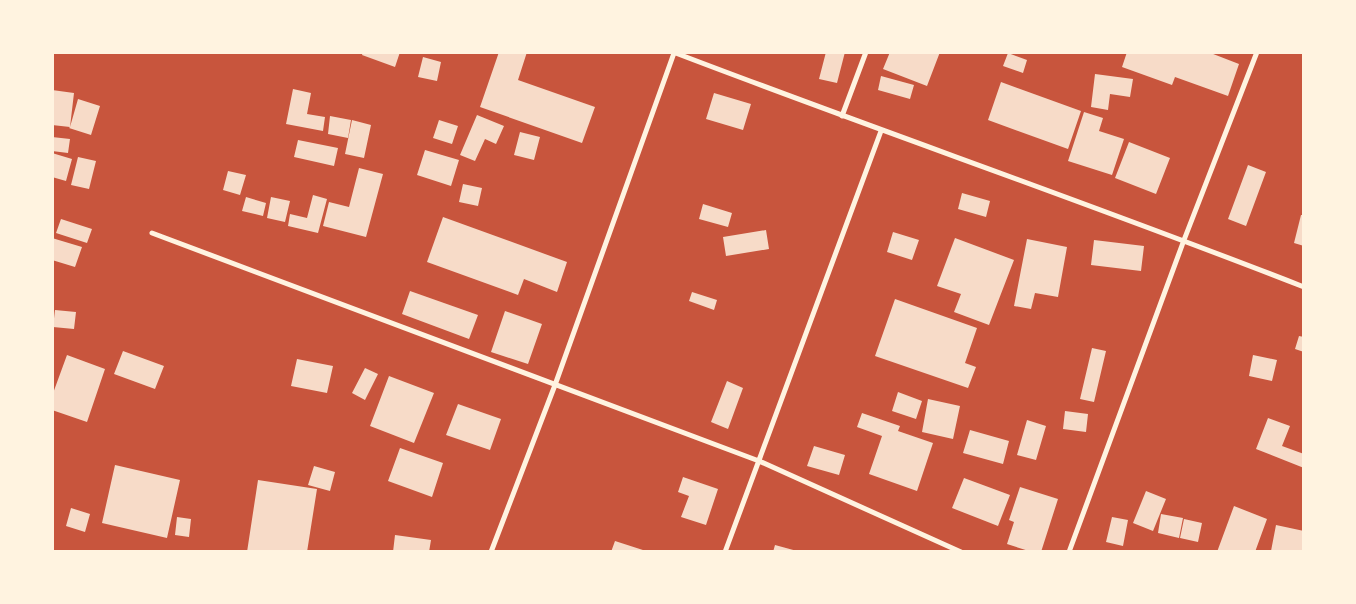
<svg xmlns="http://www.w3.org/2000/svg" width="1356" height="604" viewBox="0 0 1356 604" font-family="Manrope,sans-serif">
<rect width="100%" height="100%" fill="#c8553d"/>
<!-- building -->
<path fill="#f7dbc8" d="M 363,52 L 400,52 L 395,67 L 362,55 Z
M 499,52 L 527,52 L 518,80 L 595,107 L 582,143 L 480,107 Z
M 826,52 L 845,52 L 837,83 L 819,79 Z
M 890,52 L 940,52 L 927,86 L 883,69 Z
M 1127,52 L 1208,52 L 1239,64 L 1228,96 L 1175,77 L 1172,85 L 1122,67 Z
M 1008,53 L 1027,60 L 1023,73 L 1003,66 Z
M 423,57 L 441,62 L 437,81 L 418,77 Z
M 1095,74 L 1133,79 L 1130,97 L 1110,94 L 1108,110 L 1091,107 Z
M 881,76 L 914,85 L 910,99 L 878,90 Z
M 1001,82 L 1081,111 L 1068,149 L 988,120 Z
M 293,89 L 311,93 L 307,114 L 325,117 L 323,131 L 286,124 Z
M 52,90 L 74,93 L 70,127 L 78,99 L 100,106 L 91,135 L 69,128 L 70,127 L 52,125 Z
M 714,93 L 751,104 L 743,130 L 706,119 Z
M 1084,112 L 1103,118 L 1099,131 L 1124,139 L 1112,175 L 1068,161 Z
M 477,115 L 504,126 L 496,144 L 485,139 L 475,161 L 460,155 Z
M 330,116 L 351,120 L 348,138 L 328,134 Z
M 352,120 L 371,125 L 364,158 L 345,154 Z
M 439,120 L 458,126 L 452,144 L 433,138 Z
M 520,132 L 540,137 L 534,160 L 514,155 Z
M 52,137 L 70,139 L 68,153 L 52,151 Z
M 298,140 L 338,148 L 334,166 L 294,157 Z
M 1129,142 L 1170,158 L 1156,194 L 1115,178 Z
M 425,150 L 459,160 L 451,186 L 417,175 Z
M 52,153 L 72,159 L 66,181 L 52,177 Z
M 78,157 L 96,161 L 89,189 L 71,185 Z
M 1248,165 L 1266,172 L 1246,226 L 1228,219 Z
M 359,168 L 383,174 L 366,237 L 323,226 L 329,202 L 349,207 Z
M 228,171 L 246,175 L 240,195 L 223,190 Z
M 463,184 L 482,188 L 478,206 L 459,202 Z
M 962,193 L 990,201 L 986,217 L 958,209 Z
M 313,195 L 327,199 L 318,233 L 288,226 L 290,214 L 307,218 Z
M 246,197 L 266,203 L 263,216 L 242,211 Z
M 271,197 L 290,201 L 285,222 L 267,218 Z
M 703,204 L 732,213 L 728,227 L 699,219 Z
M 1301,215 L 1304,215 L 1304,246 L 1294,243 Z
M 443,217 L 567,262 L 557,292 L 524,279 L 518,295 L 427,262 Z
M 61,219 L 92,229 L 87,243 L 56,233 Z
M 766,230 L 769,249 L 726,256 L 723,237 Z
M 893,232 L 919,240 L 912,260 L 887,252 Z
M 52,238 L 82,247 L 75,267 L 52,260 Z
M 955,238 L 1014,260 L 989,325 L 954,312 L 961,294 L 937,286 Z
M 1027,239 L 1067,247 L 1058,297 L 1035,293 L 1031,309 L 1014,306 Z
M 1094,240 L 1144,246 L 1141,271 L 1091,265 Z
M 410,291 L 478,315 L 469,339 L 402,314 Z
M 692,292 L 717,300 L 714,310 L 689,301 Z
M 895,299 L 977,328 L 965,363 L 976,367 L 968,388 L 875,356 Z
M 55,310 L 76,312 L 74,329 L 53,327 Z
M 505,311 L 542,324 L 528,364 L 491,352 Z
M 1299,336 L 1304,337 L 1304,352 L 1295,349 Z
M 1092,348 L 1106,351 L 1094,402 L 1080,399 Z
M 123,351 L 164,366 L 155,389 L 114,374 Z
M 67,355 L 105,369 L 87,422 L 52,410 L 52,396 Z
M 1253,355 L 1277,360 L 1272,381 L 1249,376 Z
M 297,359 L 333,366 L 327,393 L 291,386 Z
M 365,368 L 378,374 L 365,400 L 352,393 Z
M 389,376 L 434,393 L 414,443 L 370,426 Z
M 727,381 L 743,388 L 728,429 L 711,422 Z
M 898,392 L 922,401 L 916,419 L 892,411 Z
M 928,399 L 960,406 L 953,439 L 922,432 Z
M 458,404 L 501,419 L 490,450 L 446,435 Z
M 1065,411 L 1088,414 L 1086,432 L 1063,429 Z
M 862,413 L 900,426 L 898,431 L 933,443 L 917,491 L 869,474 L 882,436 L 857,427 Z
M 1268,418 L 1290,426 L 1282,446 L 1304,454 L 1304,468 L 1256,449 Z
M 1027,420 L 1046,426 L 1036,460 L 1017,455 Z
M 970,430 L 1009,441 L 1003,464 L 963,453 Z
M 814,446 L 845,455 L 839,475 L 807,466 Z
M 400,448 L 443,463 L 432,497 L 388,481 Z
M 115,465 L 180,480 L 167,538 L 102,523 Z
M 314,466 L 335,472 L 330,491 L 308,485 Z
M 683,477 L 718,489 L 706,525 L 681,517 L 689,496 L 678,492 Z
M 964,478 L 1010,495 L 998,526 L 952,508 Z
M 258,480 L 317,489 L 307,552 L 247,552 Z
M 1020,487 L 1058,499 L 1041,552 L 1032,552 L 1007,544 L 1014,522 L 1009,520 Z
M 1146,491 L 1166,499 L 1153,531 L 1133,523 Z
M 1234,506 L 1267,519 L 1255,552 L 1217,552 Z
M 71,508 L 90,514 L 85,532 L 66,526 Z
M 1161,514 L 1183,518 L 1179,538 L 1158,533 Z
M 177,517 L 191,519 L 189,537 L 175,535 Z
M 1112,517 L 1128,520 L 1123,546 L 1106,542 Z
M 1184,519 L 1202,523 L 1198,542 L 1180,538 Z
M 1276,525 L 1304,531 L 1304,552 L 1271,551 Z
M 395,535 L 431,540 L 429,552 L 393,552 Z
M 615,541 L 646,551 L 646,552 L 611,552 Z
M 775,545 L 797,551 L 797,552 L 773,552 Z"/>
<g fill="none" stroke-linecap="round" stroke-linejoin="round">
<!-- minor -->
<path stroke="#fff3e0" stroke-width="5" d="M 673,52 C 882,132 1095,205 1304,287
M 842,116 L 866,52
M 152,233 L 759,461 L 961,552
M 491,552 L 555,385 L 674,53
M 725,552 L 881,131
M 1069,552 L 1184,240 L 1257,52"/>
</g>
<!-- border -->
<rect width="1356" height="604" fill="none" stroke="#fff3e0" stroke-width="108"/>
</svg>
